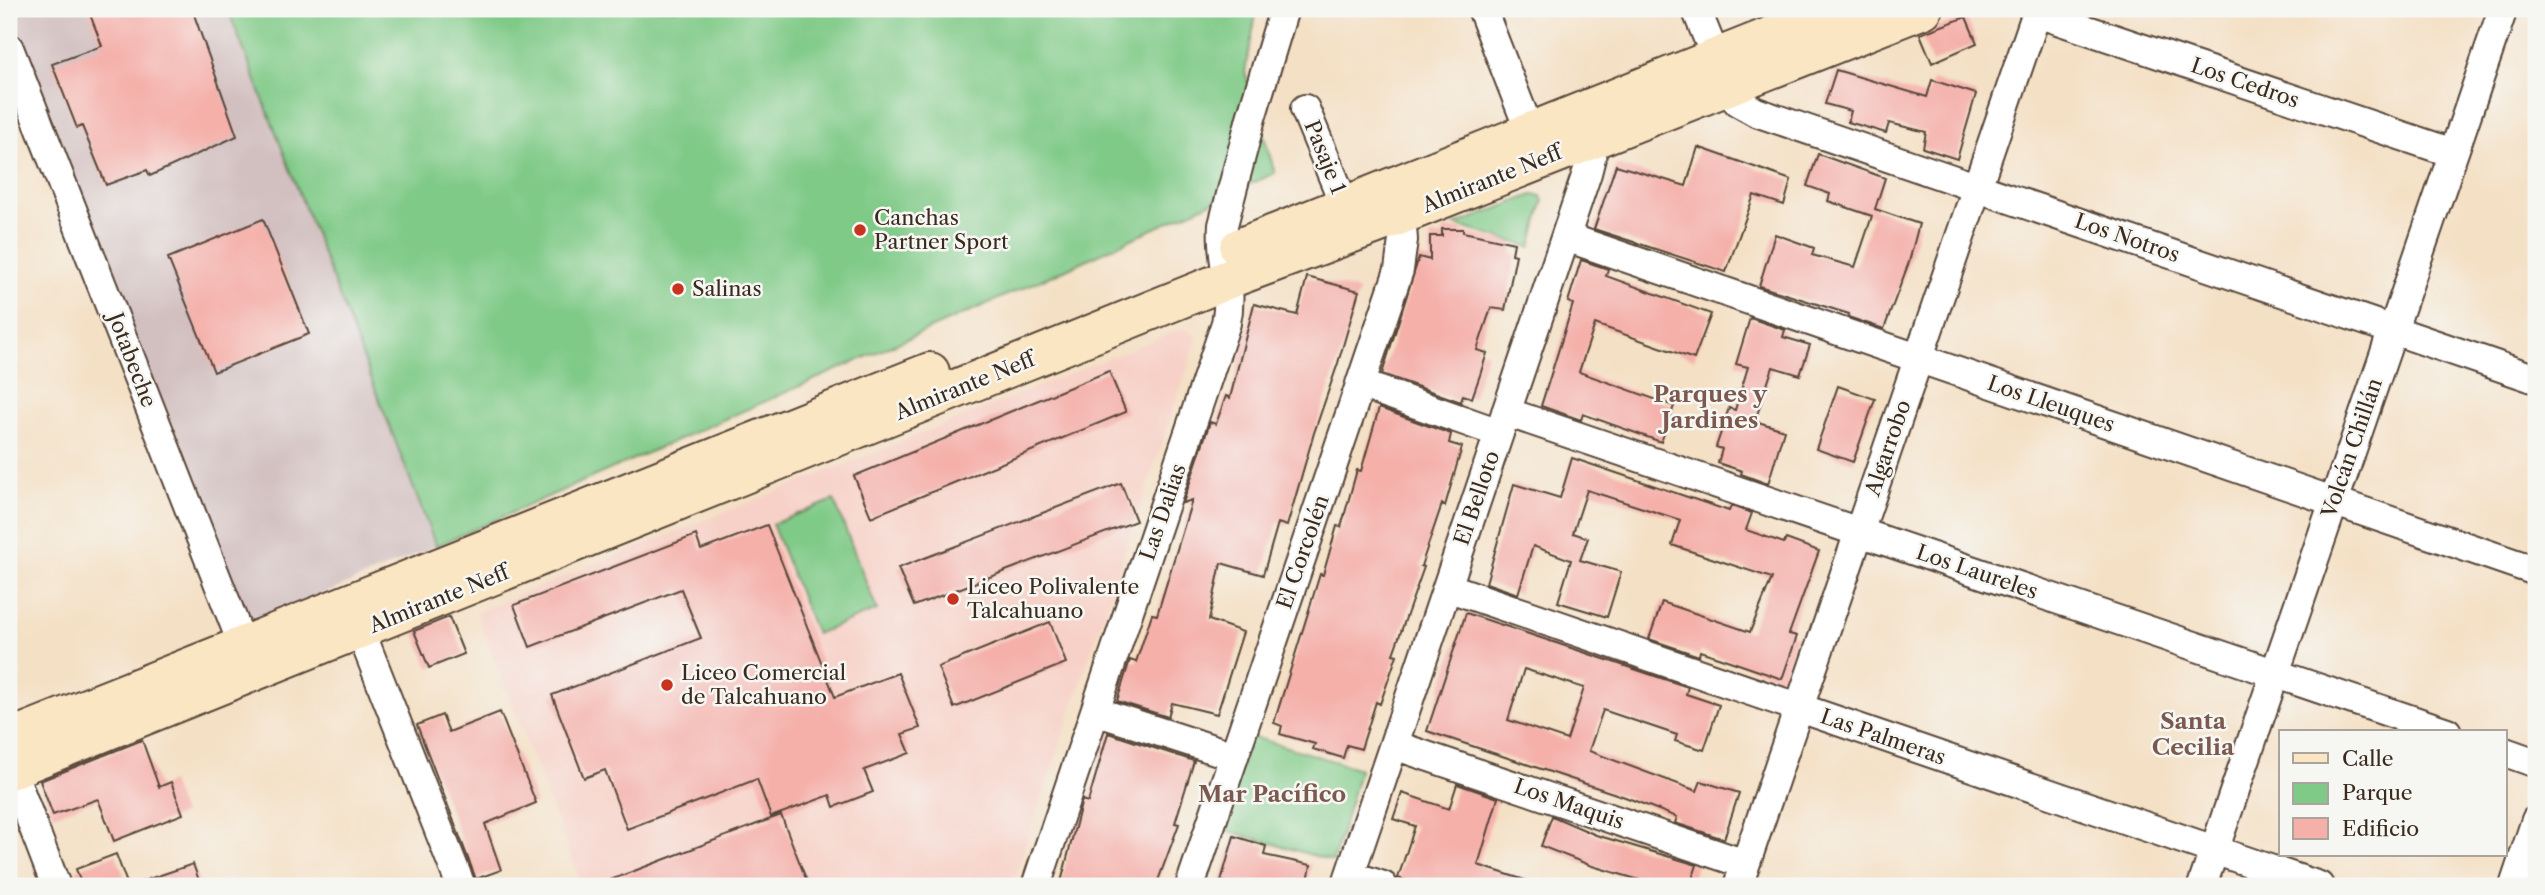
<svg xmlns="http://www.w3.org/2000/svg" width="2545" height="895" viewBox="0 0 2545 895" font-family="'Libre Caslon Text',serif">
<rect width="100%" height="100%" fill="#f6f6f2"/>
<filter id="ink" filterUnits="userSpaceOnUse"><feTurbulence type="fractalNoise" baseFrequency=".0143" numOctaves="2"/><feDisplacementMap in="SourceGraphic" scale="14" xChannelSelector="R" yChannelSelector="G"/><feConvolveMatrix kernelMatrix="1 2 1 2 8 2 1 2 1" color-interpolation-filters="sRGB"/></filter>
<filter id="wash" filterUnits="userSpaceOnUse"><feTurbulence type="fractalNoise" baseFrequency=".00686" numOctaves="4" result="noise"/><feDisplacementMap in="SourceGraphic" scale="28" xChannelSelector="R" yChannelSelector="G"/><feGaussianBlur stdDeviation="1.57" result="paint"/><feColorMatrix in="noise" values="0 0 0 0 0 0 0 0 0 0 0 0 0 0 0 0 0 1.4 0 .05"/><feComposite in="paint" operator="in"/></filter>
<g filter="url(#wash)">
<rect width="100%" height="100%" fill="#f4e0c5"/>
<!-- built -->
<path fill="#f7d1c7" d="M 1184,328 L 1198,337 L 1012,886 L 582,886 L 476,612 Z"/>
<!-- industrial -->
<path fill="#d2bfc0" d="M 9,9 L 228,9 L 436,546 L 249,626 L 9,26 Z"/>
<!-- green -->
<path fill="#80ca88" stroke="#5e7a53" stroke-width="2" d="M 228,9 L 1257,9 L 1245,72 L 1275,173 L 1064,270 L 436,546 Z
M 1532,195 L 1541,196 L 1543,202 L 1531,247 L 1455,225 Z
M 834,500 L 877,610 L 816,634 L 772,524 Z
M 1250,736 L 1360,769 L 1333,861 L 1222,829 Z"/>
<g id="blocks">
<!-- building -->
<path fill="#f5b0aa" fill-rule="evenodd" d="M 88,9 L 192,9 L 237,136 L 150,176 L 147,170 L 106,185 L 82,126 L 77,128 L 52,64 L 102,46 Z
M 1966,17 L 1977,43 L 1932,63 L 1920,34 Z
M 1836,70 L 1927,97 L 1932,80 L 1976,94 L 1957,159 L 1923,148 L 1926,132 L 1889,123 L 1886,133 L 1848,122 L 1851,111 L 1825,104 Z
M 1698,147 L 1791,180 L 1784,205 L 1754,195 L 1726,272 L 1594,229 L 1616,165 L 1686,186 Z
M 1818,154 L 1885,178 L 1875,209 L 1919,224 L 1909,262 L 1884,329 L 1848,317 L 1849,314 L 1759,286 L 1775,234 L 1814,248 L 1812,255 L 1855,267 L 1872,216 L 1828,201 L 1830,194 L 1807,186 Z
M 263,219 L 309,334 L 214,372 L 168,258 Z
M 1442,229 L 1463,229 L 1463,232 L 1514,243 L 1512,254 L 1516,255 L 1505,310 L 1491,308 L 1477,350 L 1487,353 L 1480,375 L 1472,398 L 1463,395 L 1461,402 L 1382,374 L 1419,257 L 1430,260 L 1430,236 L 1442,236 Z
M 1581,260 L 1608,269 L 1606,276 L 1711,314 L 1694,359 L 1595,324 L 1579,372 L 1674,406 L 1661,442 L 1583,414 L 1581,420 L 1541,406 L 1573,304 L 1568,302 Z
M 1307,277 L 1359,291 L 1338,363 L 1314,433 L 1287,526 L 1278,523 L 1263,575 L 1221,563 L 1209,620 L 1243,632 L 1217,714 L 1172,703 L 1168,717 L 1117,701 L 1130,660 L 1136,662 L 1152,614 L 1157,615 L 1192,500 L 1183,503 L 1210,422 L 1216,424 L 1226,396 L 1230,398 L 1254,304 L 1297,315 Z
M 1750,318 L 1785,330 L 1783,337 L 1810,345 L 1800,375 L 1773,367 L 1755,421 L 1784,430 L 1768,484 L 1741,474 L 1742,471 L 1718,463 L 1722,449 L 1716,447 L 1729,408 L 1735,410 L 1748,367 L 1736,364 Z
M 1109,371 L 1126,412 L 871,517 L 854,476 Z
M 1838,386 L 1875,399 L 1853,462 L 1816,449 Z
M 1379,408 L 1451,434 L 1449,443 L 1462,447 L 1445,506 L 1442,504 L 1421,566 L 1424,567 L 1393,654 L 1397,655 L 1380,704 L 1376,702 L 1361,749 L 1347,745 L 1343,758 L 1313,749 L 1315,744 L 1280,734 L 1282,726 L 1274,723 L 1320,574 L 1323,575 L 1337,526 L 1341,527 L 1357,470 L 1361,471 Z
M 1572,458 L 1729,511 L 1731,506 L 1752,513 L 1746,530 L 1784,543 L 1786,539 L 1819,551 L 1789,634 L 1797,636 L 1782,679 L 1721,658 L 1700,651 L 1699,656 L 1649,639 L 1662,602 L 1750,632 L 1772,578 L 1672,545 L 1680,520 L 1587,490 L 1573,533 L 1588,538 L 1580,560 L 1621,572 L 1607,617 L 1558,602 L 1571,560 L 1533,546 L 1518,594 L 1486,583 L 1514,484 L 1560,498 Z
M 1121,483 L 1136,521 L 914,606 L 898,568 Z
M 767,525 L 835,697 L 898,673 L 920,728 L 902,734 L 910,753 L 864,770 L 873,792 L 834,807 L 830,795 L 771,817 L 757,779 L 627,829 L 605,770 L 584,778 L 552,695 L 701,638 L 681,589 L 530,647 L 514,605 L 696,535 L 701,550 Z
M 1466,613 L 1688,687 L 1686,694 L 1719,705 L 1704,750 L 1675,741 L 1677,735 L 1603,710 L 1589,751 L 1697,791 L 1701,781 L 1739,793 L 1724,839 L 1675,823 L 1677,817 L 1625,797 L 1427,731 ZM 1524,669 L 1584,688 L 1567,740 L 1508,720 Z
M 449,617 L 464,654 L 429,668 L 414,631 Z
M 1050,622 L 1066,663 L 954,708 L 938,667 Z
M 500,712 L 536,803 L 485,824 L 501,870 L 476,879 L 417,725 L 442,715 L 449,732 Z
M 1108,733 L 1194,761 L 1175,823 L 1179,824 L 1156,886 L 1060,886 L 1081,804 L 1082,800 L 1088,802 Z
M 142,740 L 159,787 L 171,782 L 183,814 L 114,841 L 98,799 L 53,815 L 40,781 Z
M 1457,784 L 1498,798 L 1478,865 L 1531,882 L 1530,886 L 1423,886 L 1398,878 L 1415,826 L 1393,819 L 1402,793 L 1449,809 Z
M 781,815 L 806,879 L 787,886 L 600,886 L 600,884 Z
M 1552,816 L 1596,835 L 1697,865 L 1690,886 L 1660,886 L 1592,866 L 1541,846 Z
M 1234,836 L 1266,846 L 1264,855 L 1311,865 L 1307,886 L 1238,886 L 1221,881 Z
M 116,854 L 128,886 L 82,886 L 76,869 Z
M 193,864 L 201,886 L 137,886 L 137,883 Z"/>
</g>
</g>
<g filter="url(#ink)">
<use href="#blocks" fill-opacity="0" stroke="#574537" stroke-width="2"/>
<g fill="none" stroke-linecap="round" stroke-linejoin="round">
<defs>
<path id="street" d="M 1482,9 L 1530,132
M 1696,9 L 1716,58
M 2037,13 L 2453,153
M 9,48 L 249,661
M 1725,87 L 1738,102 L 1756,112 L 2536,379
M 1305,109 L 1345,206
M 1566,237 L 2536,571
M 1360,384 L 1499,433
M 1506,412 L 2447,732
M 1447,587 L 2319,886
M 353,612 L 461,886
M 1095,711 L 1234,756
M 1394,745 L 1745,864
M 2505,752 L 2536,763
M 9,763 L 56,886
M 1350,875 L 1383,886
M 1036,886 L 1226,323 C 1234,286 1220,260 1223,225 L 1251,118 L 1284,9
M 1190,886 L 1399,270 L 1403,240 L 1401,215
M 1346,886 L 1587,173 L 1596,138 L 1592,126
M 1738,886 L 2038,9
M 2202,886 L 2503,9
M 2514,886 L 2536,820"/>
<path id="secondary" d="M 1239,248 L 1839,9
M 9,739 L 930,372
M 9,770 L 1229,279 L 1401,215 L 1923,9"/>
</defs>
<!-- street casing -->
<use href="#street" stroke="#574537" stroke-width="32"/>
<!-- secondary casing -->
<use href="#secondary" stroke="#574537" stroke-width="42"/>
<!-- street -->
<use href="#street" stroke="#fff" stroke-width="28"/>
<!-- secondary -->
<use href="#secondary" stroke="#fbe6c4" stroke-width="38"/>
</g>
</g>
<!-- markers -->
<g fill="#c8321e" stroke="#f6f6f2" stroke-width="2.5">
<circle cx="860" cy="230" r="7"/>
<circle cx="678" cy="289" r="7"/>
<circle cx="953" cy="599" r="7"/>
<circle cx="667" cy="685" r="7"/>
</g>
<g text-anchor="middle" stroke-width="5" stroke-linejoin="round" paint-order="stroke">
<!-- street labels -->
<g font-size="21" fill="#3b2a1e" stroke="#f6f6f2">
<text transform="translate(2245 83) rotate(19)" y="7">Los Cedros</text>
<text transform="translate(1325 157) rotate(68)" y="7">Pasaje 1</text>
<text transform="translate(1492 179) rotate(-22)" y="7">Almirante Neff</text>
<text transform="translate(2127 238) rotate(19)" y="7">Los Notros</text>
<text transform="translate(132 360) rotate(69)" y="7">Jotabeche</text>
<text transform="translate(965 386) rotate(-22)" y="7">Almirante Neff</text>
<text transform="translate(2051 404) rotate(19)" y="7">Los Lleuques</text>
<text transform="translate(1888 448) rotate(-71)" y="7">Algarrobo</text>
<text transform="translate(2352 448) rotate(-71)" y="7">Volcán Chillán</text>
<text transform="translate(1477 498) rotate(-71)" y="7">El Belloto</text>
<text transform="translate(1163 512) rotate(-71)" y="7">Las Dalias</text>
<text transform="translate(1303 552) rotate(-71)" y="7">El Corcolén</text>
<text transform="translate(1977 572) rotate(19)" y="7">Los Laureles</text>
<text transform="translate(439 599) rotate(-22)" y="7">Almirante Neff</text>
<text transform="translate(1883 737) rotate(19)" y="7">Las Palmeras</text>
<text transform="translate(1569 804) rotate(19)" y="7">Los Maquis</text>
</g>
<!-- poi labels -->
<g font-size="21" fill="#3b2a1e" stroke="#f6f6f2" text-anchor="start">
<text x="874" y="225">Canchas<tspan x="874" dy="24">Partner Sport</tspan></text>
<text x="692" y="296">Salinas</text>
<text x="967" y="594">Liceo Polivalente<tspan x="967" dy="24">Talcahuano</tspan></text>
<text x="681" y="680">Liceo Comercial<tspan x="681" dy="24">de Talcahuano</tspan></text>
</g>
<!-- neighbourhood labels -->
<g font-size="23" font-weight="bold" fill="#7c594f" stroke="#f6f6f2">
<text x="1710" y="402">Parques y<tspan x="1710" dy="26">Jardines</tspan></text>
<text x="2193" y="729">Santa<tspan x="2193" dy="26">Cecilia</tspan></text>
<text x="1272" y="802">Mar Pacífico</text>
</g>
</g>
<!-- margin -->
<rect width="2545" height="895" fill="none" stroke="#f6f6f2" stroke-width="35"/>
<!-- legend -->
<rect x="2279" y="730" width="228" height="126" fill="#f6f6f2" stroke="#aba49d" stroke-width="2"/>
<rect x="2293" y="753" width="35" height="10" fill="#fbe6c4" stroke="#aba49d" stroke-width="2"/>
<text x="2342" y="766" font-size="21" fill="#3b2a1e">Calle</text>
<rect x="2293" y="783" width="35" height="21" fill="#80ca88" stroke="#aba49d" stroke-width="2"/>
<text x="2342" y="800" font-size="21" fill="#3b2a1e">Parque</text>
<rect x="2293" y="818" width="35" height="21" fill="#f5b0aa" stroke="#aba49d" stroke-width="2"/>
<text x="2342" y="836" font-size="21" fill="#3b2a1e">Edificio</text>
</svg>
